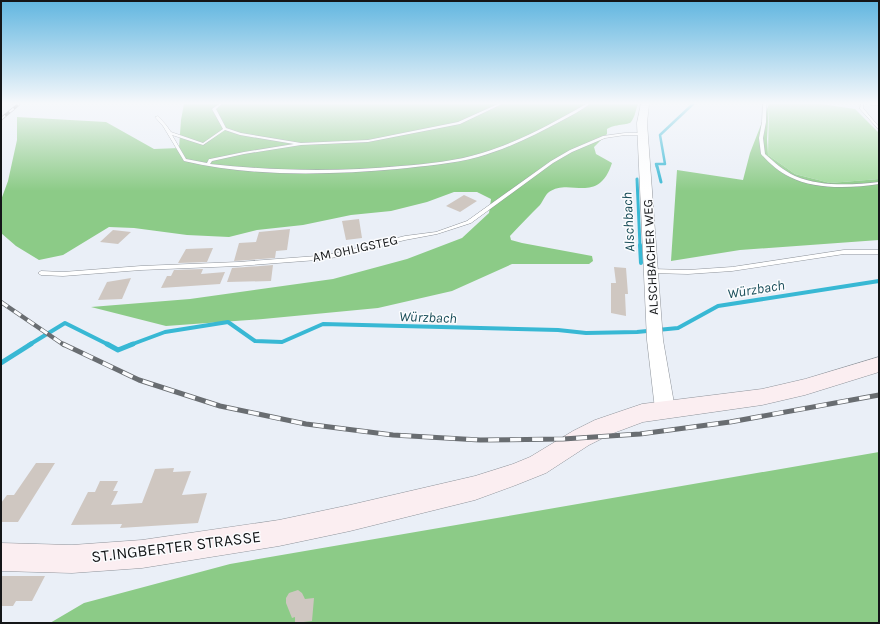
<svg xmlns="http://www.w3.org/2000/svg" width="880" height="624" viewBox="0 0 880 624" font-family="Karla,sans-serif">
<rect width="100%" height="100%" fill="#eaeff7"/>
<!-- green -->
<path fill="#a2da9d" d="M 769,104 L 821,104 L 855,109 L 879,133 L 879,179 L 830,183 L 795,174 L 768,155 Z"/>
<!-- forest -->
<path fill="#8ccb87" d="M 184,104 L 638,104 C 636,109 635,117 631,122 C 629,125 614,124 607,129 L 607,134 L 594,147 L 596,154 L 612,163 C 598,206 570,177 549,192 C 545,195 543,201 540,205 C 530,215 520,225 510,236 L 511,240 L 522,243 L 592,256 L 593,261 L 589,264 L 512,264 L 452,291 L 378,308 L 263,319 L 166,326 L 91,307 L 190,299 L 333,279 L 407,259 L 462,238 L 489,213 L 491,199 L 477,192 L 454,192 L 427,202 L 391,211 L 351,215 L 303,225 L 257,230 L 229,237 L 187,235 L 134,228 L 109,227 L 63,255 L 39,260 L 16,246 L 1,233 L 1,200 L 8,181 L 17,140 L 17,117 L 106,122 L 154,149 L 179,148 L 181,120 Z
M 769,104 L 767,139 L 768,155 L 795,174 L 830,183 L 879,179 L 879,240 L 740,250 L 671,261 L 677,170 L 743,180 L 750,153 Z
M 879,452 L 879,623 L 50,623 L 84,603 L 230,564 Z"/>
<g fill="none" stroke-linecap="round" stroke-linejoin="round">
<!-- stream-far3 -->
<path stroke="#38b8d4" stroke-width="2.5" d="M 657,167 L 656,164 L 665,164 L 660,135 L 693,104"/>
<!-- stream-far2 -->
<path stroke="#38b8d4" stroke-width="3" d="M 657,166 L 661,182
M 637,179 L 640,246"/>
<!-- stream-far1 -->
<path stroke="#38b8d4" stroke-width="4" d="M 640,245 L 641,263
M 29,345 L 65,323 L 109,345
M 130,345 L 165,332 L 228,322 L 255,341 L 282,342 L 323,324 L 558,330 L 586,333 L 637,332 L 678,328 L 718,306 L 879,281"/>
<!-- stream -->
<path stroke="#38b8d4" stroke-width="5" d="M 107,344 L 118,350 L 133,344
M 1,363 L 31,344"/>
</g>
<!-- building -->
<path fill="#cfc7c1" d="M 464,195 L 477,201 L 460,212 L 446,206 Z
M 359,219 L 362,238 L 346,240 L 342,221 Z
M 290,229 L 287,250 L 276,251 L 275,258 L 234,261 L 239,243 L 256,242 L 259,232 Z
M 113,230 L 131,232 L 118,244 L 100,242 Z
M 213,248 L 207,262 L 178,263 L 186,249 Z
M 273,265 L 271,281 L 227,282 L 232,268 Z
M 614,267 L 626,268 L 628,294 L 625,294 L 626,316 L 611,313 L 611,283 L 616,283 Z
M 203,269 L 201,274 L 225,272 L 220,284 L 161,288 L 167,276 L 171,276 L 174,270 Z
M 131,278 L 122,299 L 98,300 L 107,282 Z
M 36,463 L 55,463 L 18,522 L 1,522 L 1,503 L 7,495 L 14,495 Z
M 174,468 L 173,472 L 191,471 L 182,495 L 207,493 L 198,523 L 120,528 L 122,524 L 71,525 L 88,492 L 95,492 L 100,481 L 118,481 L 113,491 L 118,491 L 111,505 L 142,503 L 155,469 Z
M 1,576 L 45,576 L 32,601 L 16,601 L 13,606 L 1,606 Z
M 298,590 L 302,593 L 305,599 L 314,598 L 312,621 L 295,623 L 295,617 L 292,618 L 286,603 L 286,598 L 289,593 Z"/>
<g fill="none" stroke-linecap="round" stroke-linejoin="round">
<defs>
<path id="service" d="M 219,104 L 222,104 L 216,109 L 226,128 L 241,133 L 301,143 L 368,140 L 458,122 L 498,104 L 502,104 L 460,124 L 368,142 L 301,145 L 244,154 L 212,161 L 210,164 C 274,171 338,172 401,166 C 428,164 456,161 482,153 C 519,142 553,123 586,104 L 590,104 C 581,110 571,116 561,121 C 535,135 507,149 478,157 C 452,164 424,166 397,169 C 329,175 251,177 184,161 L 163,126 L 155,117 L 158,116 L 166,125 L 171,132 L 203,143 L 223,129 L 212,109 ZM 225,130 L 240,135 L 294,144 L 244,152 L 210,159 L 209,159 L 207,163 L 186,159 L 172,135 L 203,145 Z
M 763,104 L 766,104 L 766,122 L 763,138 L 765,154 C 774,162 784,171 795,176 C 821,187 852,185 879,182 L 879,184 C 852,188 815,190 790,177 C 779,172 769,163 761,154 L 759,138 L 762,122 Z
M 861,104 L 863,104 L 863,108 L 879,127 L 879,130 L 860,109 Z
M 870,104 L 879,104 L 879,105 L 871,105 Z
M 625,133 L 643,133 L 645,134 L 643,135 L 625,135 L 605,138 L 572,152 L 553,163 L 471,223 L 437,234 L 405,240 L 337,257 L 317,260 L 238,266 L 141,270 L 63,276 L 41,275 L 38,273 L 41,271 L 63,272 L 141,266 L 238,262 L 317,256 L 337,253 L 405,236 L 436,232 L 467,221 L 551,161 L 570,150 L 603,136 Z
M 844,250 L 879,250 L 879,254 L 844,254 L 732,271 L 688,274 L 651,273 L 648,271 L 651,269 L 688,270 L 732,267 Z"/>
<path id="tertiary" d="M 641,104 L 649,104 L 647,123 L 663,340 L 675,409 L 672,415 L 665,417 L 658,415 L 655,409 L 647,340 L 637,123 Z"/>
<path id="secondary" d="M 879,357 L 879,372 L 805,395 L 762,405 L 643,422 L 611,434 L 589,445 L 546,473 L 516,485 L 475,500 L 350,531 L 279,546 L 142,568 L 72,573 L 1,571 L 1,543 L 72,545 L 142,540 L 279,520 L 350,505 L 475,476 L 513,464 L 530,457 L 573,431 L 595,420 L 642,404 L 762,389 L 805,379 Z"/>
</defs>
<!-- service casing -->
<use href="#service" stroke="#8f949b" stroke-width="1"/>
<!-- tertiary casing -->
<use href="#tertiary" stroke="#8f949b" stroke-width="1"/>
<!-- secondary casing -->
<use href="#secondary" stroke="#8f949b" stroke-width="1"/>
<!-- service -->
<use href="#service" fill="#fff" fill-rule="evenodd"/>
<!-- tertiary -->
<use href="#tertiary" fill="#fff" fill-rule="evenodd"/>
<!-- secondary -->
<use href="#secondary" fill="#fbeef1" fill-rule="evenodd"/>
<defs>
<path id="rail-far2" d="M 1,119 L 19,104"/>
<path id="rail-far1" d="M 1,302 L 64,345"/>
<path id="rail" d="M 63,344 L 139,380 L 220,406 L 306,424 L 393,435 L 480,440 L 563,439 L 640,434 L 730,422 L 879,395"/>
</defs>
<!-- rail-far2 casing -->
<use href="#rail-far2" stroke="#696d71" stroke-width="3"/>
<!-- rail-far1 casing -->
<use href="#rail-far1" stroke="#696d71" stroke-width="4.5"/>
<!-- rail casing -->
<use href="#rail" stroke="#696d71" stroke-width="5"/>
<!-- rail-far2 -->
<use href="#rail-far2" stroke="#fbfcfe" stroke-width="2" stroke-dasharray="5.5" stroke-linecap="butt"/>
<!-- rail-far1 -->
<use href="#rail-far1" stroke="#fbfcfe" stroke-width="3" stroke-dasharray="8" stroke-linecap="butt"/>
<!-- rail -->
<use href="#rail" stroke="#fbfcfe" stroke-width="3.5" stroke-dasharray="11" stroke-linecap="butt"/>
</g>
<!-- sky -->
<linearGradient id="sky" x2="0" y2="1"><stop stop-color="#61b6e0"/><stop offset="0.54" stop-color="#f6f8fb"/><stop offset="1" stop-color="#f6f8fb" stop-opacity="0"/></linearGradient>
<rect width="880" height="191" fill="url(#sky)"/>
<g text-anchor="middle" stroke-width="3" stroke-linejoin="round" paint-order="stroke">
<!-- street labels -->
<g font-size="13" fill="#141618" stroke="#fbfcfe">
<text transform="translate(355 248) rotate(-12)" y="5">AM OHLIGSTEG</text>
<text transform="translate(650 257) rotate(-93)" y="5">ALSCHBACHER WEG</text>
</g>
<!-- water labels -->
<g font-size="14" font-style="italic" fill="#1a4e5a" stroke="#fbfcfe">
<text transform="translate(628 222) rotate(-93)" y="5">Alschbach</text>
<text transform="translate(756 289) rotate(-9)" y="5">Würzbach</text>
<text transform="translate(428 317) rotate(2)" y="5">Würzbach</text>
</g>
<!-- near-street labels -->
<g font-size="16" fill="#141618" stroke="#fbfcfe">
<text transform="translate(176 546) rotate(-7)" y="6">ST.INGBERTER STRASSE</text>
</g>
</g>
<!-- border -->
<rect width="880" height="624" fill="none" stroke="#141618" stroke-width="4"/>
</svg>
